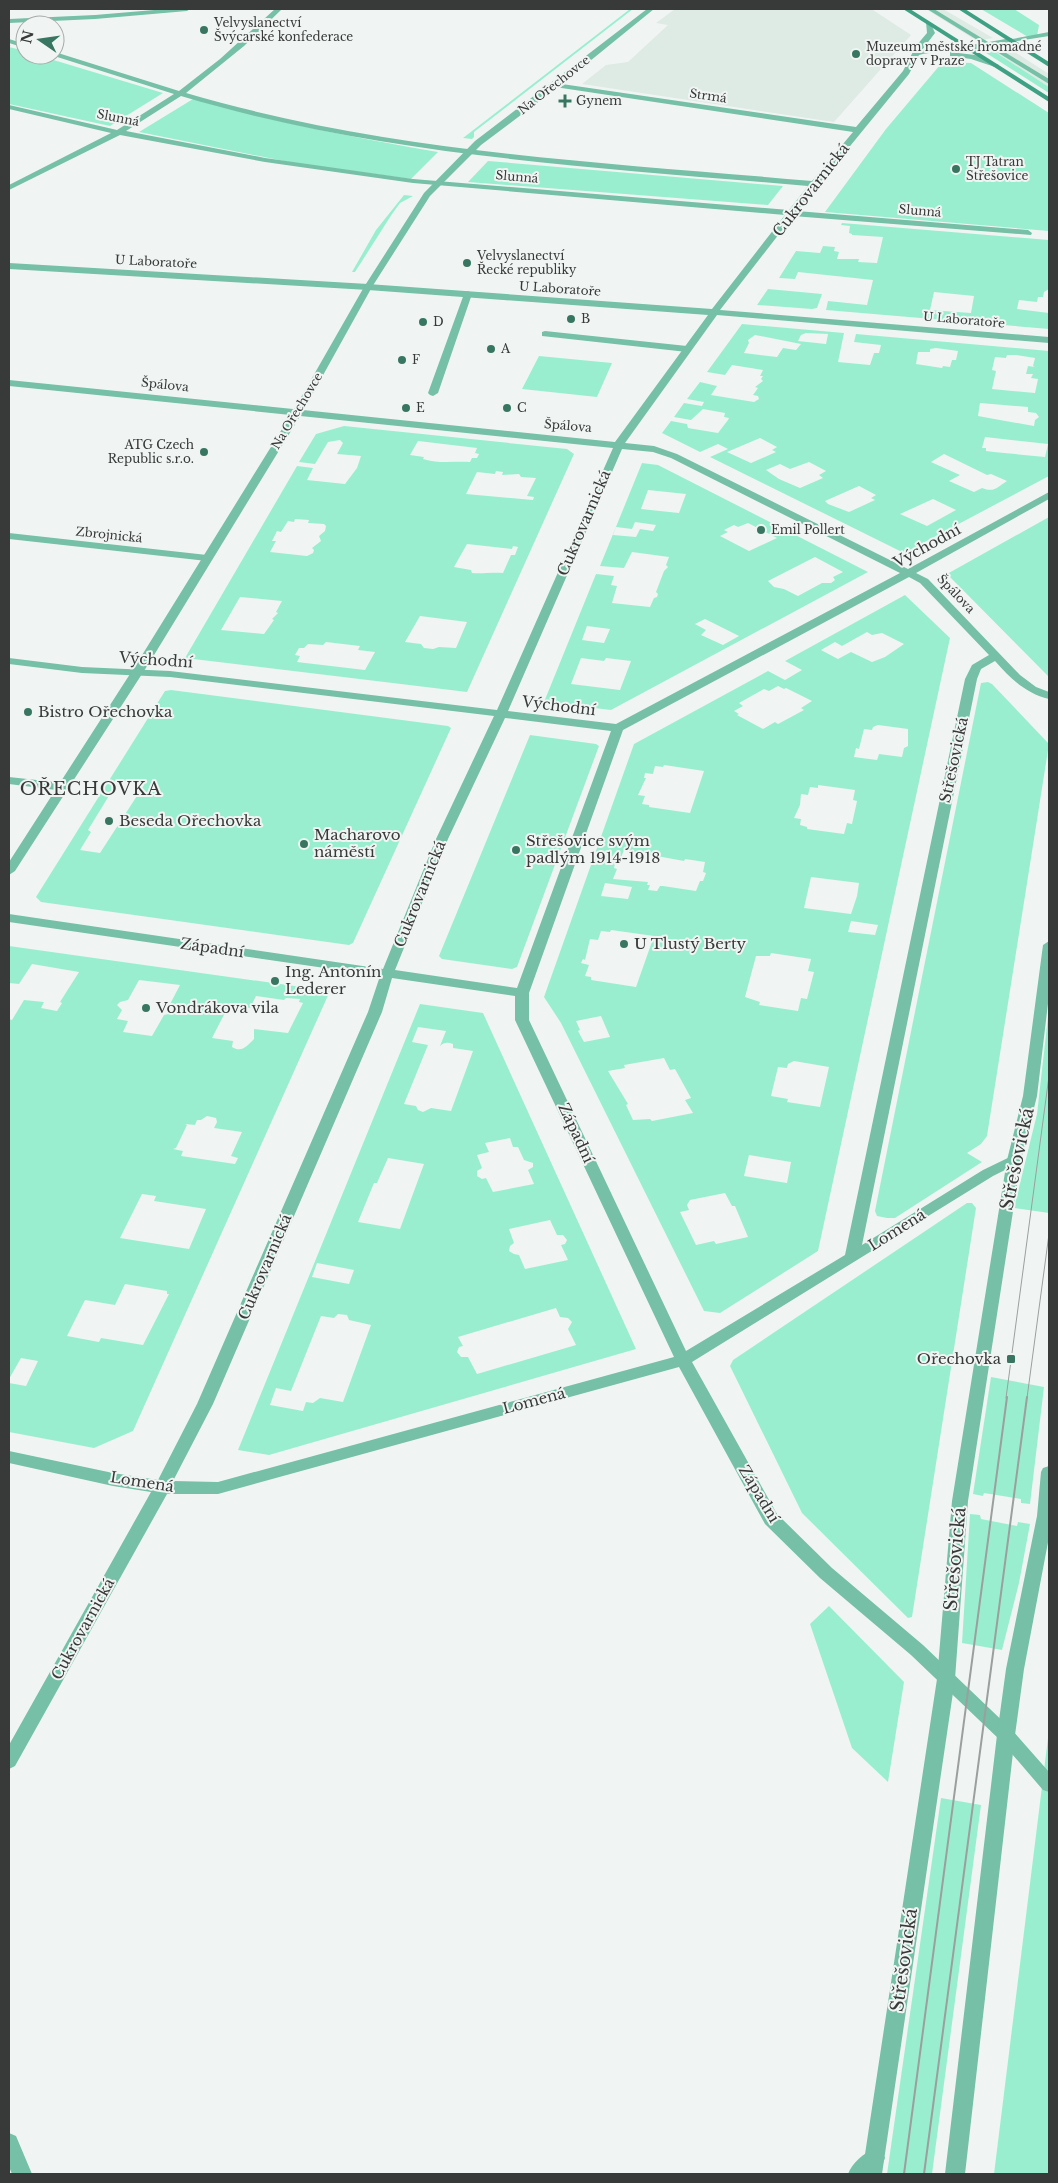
<svg xmlns="http://www.w3.org/2000/svg" width="1058" height="2183" viewBox="0 0 1058 2183" font-family="'Libre Baskerville',serif">
<rect width="100%" height="100%" fill="#f0f5f3"/>
<!-- built -->
<path fill="#deeae4" d="M 675,9 L 874,9 L 873,10 L 911,35 L 834,122 L 582,84 L 606,65 L 628,62 L 668,25 L 656,23 Z
M 926,9 L 943,9 L 993,38 L 977,41 Z
M 1007,47 L 1049,74 L 1049,87 L 992,50 Z"/>
<!-- green -->
<path fill="#9aeed0" fill-rule="evenodd" d="M 630,9 L 633,9 L 474,132 L 474,137 L 472,139 L 463,138 Z
M 981,9 L 1014,9 L 1039,25 L 1037,36 L 1028,37 Z
M 9,45 L 11,45 L 9,47 L 25,51 L 25,55 L 37,55 L 163,93 L 110,126 L 9,104 Z
M 992,50 L 1049,87 L 1049,93 L 983,51 Z
M 947,62 L 971,63 L 1049,113 L 1049,231 L 825,212 L 886,129 L 940,65 Z
M 193,99 C 274,122 355,138 438,152 L 411,179 L 294,163 L 139,132 Z
M 488,161 L 783,186 L 768,205 L 468,182 Z
M 404,195 L 413,196 L 400,203 L 392,214 L 355,272 L 352,272 L 376,230 Z
M 842,223 L 1049,240 L 1049,289 L 1044,292 L 1043,297 L 1038,297 L 1037,302 L 1019,300 L 1017,309 L 1049,313 L 1049,329 L 826,310 L 828,301 L 867,305 L 873,280 L 798,272 L 795,279 L 779,278 L 796,251 L 820,253 L 823,246 L 835,247 L 834,251 L 839,252 L 837,259 L 859,259 L 858,262 L 877,263 L 883,237 L 852,235 L 852,234 L 849,233 L 850,226 L 841,225 ZM 934,292 L 974,296 L 971,313 L 930,310 Z
M 768,289 L 822,294 L 817,308 L 812,309 L 757,305 Z
M 742,324 L 844,333 L 838,362 L 870,365 L 874,353 L 879,353 L 881,345 L 854,342 L 856,334 L 1049,351 L 1049,476 L 904,553 L 710,457 L 728,449 L 718,444 L 700,452 L 662,433 L 671,421 L 687,424 L 688,428 L 718,433 L 728,420 L 729,418 L 724,417 L 725,413 L 703,409 L 691,420 L 674,417 L 684,403 L 702,406 L 704,402 L 687,399 L 700,382 L 717,386 L 711,395 L 754,402 L 759,399 L 758,396 L 753,395 L 758,388 L 755,387 L 763,381 L 761,379 L 763,376 L 760,376 L 763,370 L 732,365 L 725,375 L 707,372 ZM 806,333 L 828,334 L 826,344 L 798,341 L 801,335 ZM 755,335 L 801,344 L 796,350 L 783,348 L 777,357 L 744,353 L 749,343 L 748,340 ZM 936,348 L 958,351 L 956,360 L 952,360 L 950,367 L 943,366 L 942,368 L 916,364 L 918,352 L 930,352 L 930,349 ZM 1007,355 L 1016,355 L 1035,358 L 1033,366 L 1035,367 L 1028,366 L 1026,374 L 1033,374 L 1031,378 L 1038,379 L 1035,393 L 992,389 L 996,371 L 992,370 L 995,357 L 1006,358 ZM 980,403 L 1028,407 L 1028,412 L 1036,413 L 1039,417 L 1035,420 L 1034,426 L 978,416 ZM 985,437 L 1048,444 L 1045,457 L 994,452 L 986,451 L 986,448 L 982,448 ZM 760,438 L 777,447 L 772,450 L 776,452 L 751,463 L 727,452 ZM 944,454 L 987,475 L 991,474 L 1007,481 C 997,487 995,493 982,488 L 974,492 L 949,481 L 960,475 L 931,462 ZM 809,462 L 826,471 L 819,475 L 823,478 L 800,488 L 779,479 L 766,470 L 780,464 L 790,469 ZM 859,486 L 876,495 L 871,498 L 875,500 L 849,512 L 828,504 L 825,501 ZM 933,499 L 956,510 L 927,526 L 900,514 Z
M 539,356 L 612,363 L 597,397 L 522,389 Z
M 344,426 L 567,449 L 574,454 L 467,692 L 185,658 L 297,466 L 313,468 L 307,480 L 345,484 L 357,468 L 361,456 L 337,454 L 343,443 L 340,440 L 328,442 L 315,464 L 299,462 L 316,434 ZM 418,441 L 477,448 L 475,453 L 479,454 L 477,458 L 472,458 L 470,462 C 454,461 439,464 423,459 L 424,457 L 410,455 ZM 496,471 L 503,472 L 502,475 L 519,474 L 521,477 L 536,478 L 527,496 L 534,497 L 533,500 L 466,494 L 477,472 L 495,474 ZM 295,519 L 309,520 L 308,523 L 324,524 L 326,526 L 325,531 L 319,536 L 321,541 L 312,548 L 314,550 L 313,553 L 307,556 L 270,552 L 276,541 L 272,541 L 277,531 L 281,532 L 288,521 L 294,522 ZM 467,544 L 512,549 L 513,546 L 518,547 L 515,555 L 511,555 L 503,573 C 492,572 482,574 472,573 L 471,570 L 454,567 ZM 240,597 L 282,601 L 276,612 L 278,613 L 272,619 L 274,620 L 264,634 L 221,630 ZM 420,616 L 467,622 L 456,648 L 439,647 L 433,649 L 424,648 L 421,644 L 405,642 ZM 326,642 L 360,646 L 358,650 L 375,652 L 365,670 L 297,662 L 300,656 L 295,655 L 299,648 L 304,648 L 308,644 L 323,645 Z
M 642,463 L 658,465 L 868,572 L 611,710 L 544,702 L 596,574 L 614,576 L 611,585 L 617,586 L 612,603 L 650,607 L 654,598 L 657,597 L 658,594 L 656,592 L 664,571 L 668,567 L 666,565 L 669,557 L 632,552 L 624,568 L 600,566 ZM 648,490 L 686,494 L 679,513 L 641,509 ZM 635,522 L 656,525 L 653,531 L 640,529 L 636,537 L 613,535 L 616,527 L 632,529 ZM 748,523 L 777,538 L 749,551 L 720,536 L 728,532 L 724,530 L 734,525 L 738,527 ZM 815,557 L 843,572 L 833,577 L 835,580 L 831,583 L 822,583 L 798,596 L 784,589 L 774,587 L 768,581 ZM 705,619 L 739,636 L 723,645 L 701,635 L 706,630 L 695,624 ZM 587,626 L 610,629 L 604,643 L 582,640 ZM 581,658 L 604,661 L 606,658 L 631,661 L 620,690 L 571,684 Z
M 1049,517 L 1049,677 L 947,574 Z
M 905,595 L 950,638 L 818,1251 L 720,1313 L 704,1311 L 561,1023 L 544,997 L 634,744 L 768,671 L 785,680 L 802,670 L 785,661 ZM 867,632 L 872,635 L 882,633 L 904,644 L 885,657 L 872,662 L 851,652 L 838,659 L 821,650 L 835,642 L 842,646 ZM 778,686 L 784,689 L 786,688 L 812,701 L 801,708 L 804,710 L 778,724 L 775,722 L 763,729 L 737,715 L 739,714 L 734,711 L 743,706 L 739,703 L 764,689 L 769,691 ZM 878,725 L 908,729 L 908,746 L 904,748 L 902,757 L 879,754 L 877,760 L 854,757 L 856,748 L 859,749 L 864,729 L 872,730 L 873,727 ZM 664,765 L 704,771 L 690,813 L 649,807 L 649,805 L 642,804 L 645,796 L 638,795 L 646,778 L 644,778 L 645,773 L 653,774 L 655,766 L 663,767 ZM 818,785 L 855,790 L 853,800 L 857,801 L 852,824 L 847,823 L 844,834 L 807,829 L 807,827 L 800,825 L 801,819 L 794,818 L 800,805 L 801,794 L 808,795 L 810,787 L 818,788 ZM 624,850 L 684,861 L 685,859 L 705,862 L 703,872 L 706,873 L 703,881 L 700,881 L 696,891 L 663,886 L 660,886 L 657,891 L 648,890 L 650,885 L 647,885 L 648,882 L 613,879 L 617,869 L 614,868 L 616,860 L 620,860 ZM 811,877 L 859,883 L 857,896 L 851,914 L 804,908 ZM 605,883 L 632,887 L 628,899 L 601,896 ZM 851,921 L 878,925 L 875,935 L 848,932 ZM 611,930 L 654,936 L 636,987 L 591,980 L 591,977 L 585,976 L 589,965 L 581,963 L 583,959 L 585,960 L 590,939 L 598,940 L 601,931 L 610,932 ZM 771,953 L 811,959 L 808,971 L 814,972 L 807,999 L 801,998 L 798,1011 L 759,1005 L 760,1002 L 745,997 L 756,956 L 770,956 ZM 601,1016 L 610,1037 L 584,1042 L 578,1031 L 580,1030 L 576,1021 ZM 664,1058 L 670,1070 L 675,1069 L 691,1098 L 685,1100 L 693,1113 L 652,1121 L 650,1119 L 633,1120 L 626,1105 L 628,1104 L 608,1071 L 625,1068 L 624,1065 ZM 794,1061 L 829,1067 L 820,1107 L 787,1102 L 788,1099 L 771,1096 L 778,1067 L 787,1068 L 788,1064 ZM 749,1155 L 791,1162 L 787,1183 L 744,1176 ZM 725,1193 L 732,1206 L 735,1206 L 748,1237 L 716,1244 L 714,1241 L 696,1245 L 680,1212 L 689,1210 L 687,1205 L 690,1200 Z
M 988,682 L 992,684 L 1049,744 L 987,1136 L 981,1144 L 967,1153 L 982,1162 L 895,1218 L 887,1218 L 877,1216 L 875,1211 L 981,683 Z
M 171,690 L 448,726 L 451,728 L 353,943 L 349,945 L 41,902 L 36,897 L 165,691 ZM 118,781 L 144,785 L 100,853 L 80,850 L 91,832 L 88,830 Z
M 530,735 L 596,744 L 599,746 L 517,967 L 512,969 L 442,959 L 439,956 Z
M 9,946 L 330,991 L 133,1431 L 94,1448 L 9,1432 L 9,1383 L 26,1386 L 38,1361 L 21,1358 L 9,1379 L 9,1019 L 12,1020 L 24,1000 L 44,1002 L 41,1008 L 57,1011 L 62,1003 L 60,1002 L 79,972 L 32,964 L 19,984 L 9,983 ZM 139,980 L 180,985 L 169,1006 L 174,1008 L 173,1013 L 164,1015 L 152,1036 L 123,1032 L 128,1021 L 117,1019 L 122,1010 L 117,1005 L 120,1002 L 128,1000 ZM 256,996 L 284,1000 L 286,998 L 300,999 L 299,1002 L 303,1003 L 288,1033 L 254,1029 L 254,1039 C 247,1046 242,1053 232,1047 L 233,1041 L 212,1038 L 229,1005 L 250,1008 ZM 207,1116 L 216,1118 L 217,1122 L 214,1128 L 242,1132 L 231,1156 L 238,1158 L 235,1164 L 181,1156 L 183,1151 L 173,1149 L 176,1148 L 187,1125 L 185,1124 L 195,1125 L 197,1120 L 201,1120 ZM 142,1194 L 156,1196 L 154,1201 L 206,1209 L 189,1249 L 120,1238 ZM 125,1284 L 167,1291 L 167,1294 L 169,1294 L 143,1345 L 101,1338 L 99,1342 L 67,1336 L 85,1300 L 115,1305 Z
M 420,1004 L 483,1013 L 636,1349 L 269,1455 L 238,1450 ZM 418,1027 L 446,1031 L 440,1046 C 444,1042 448,1042 453,1044 L 453,1048 L 473,1051 L 451,1111 L 431,1108 L 423,1112 L 418,1110 L 416,1106 L 404,1104 L 428,1045 L 412,1042 ZM 510,1138 L 513,1147 L 518,1147 L 524,1160 L 533,1163 L 533,1167 L 528,1170 L 534,1184 L 493,1192 L 486,1178 L 482,1179 L 477,1176 L 477,1171 L 482,1168 L 477,1155 L 489,1152 L 485,1143 ZM 388,1158 L 424,1164 L 400,1229 L 358,1222 L 374,1183 L 377,1183 ZM 550,1220 L 557,1235 L 563,1235 L 567,1240 L 565,1244 L 561,1245 L 568,1260 L 525,1269 L 519,1255 L 514,1254 L 509,1251 L 510,1246 L 514,1243 L 509,1229 ZM 317,1263 L 354,1270 L 349,1284 L 312,1277 ZM 556,1308 L 560,1317 L 568,1318 L 572,1322 L 568,1329 L 576,1345 L 477,1374 L 468,1357 L 461,1357 L 457,1352 L 459,1347 L 463,1346 L 458,1337 ZM 338,1314 L 347,1315 L 349,1320 L 371,1325 L 343,1402 L 320,1398 L 313,1403 L 306,1402 L 303,1411 L 270,1405 L 276,1388 L 291,1391 L 321,1316 L 334,1318 Z
M 1049,1008 L 1049,1213 L 1014,1208 L 1037,1114 Z
M 967,1203 L 972,1203 L 976,1208 L 912,1617 L 908,1618 L 802,1513 L 730,1366 L 733,1360 Z
M 991,1377 L 1044,1387 L 1030,1504 L 1021,1503 L 1021,1499 L 984,1493 L 983,1496 L 973,1494 Z
M 970,1514 L 980,1515 L 981,1519 L 1017,1526 L 1018,1522 L 1030,1524 L 1019,1583 L 1002,1650 L 962,1643 Z
M 829,1606 L 904,1682 L 888,1782 L 852,1748 L 810,1624 Z
M 1049,1730 L 1049,2174 L 994,2174 Z
M 941,1798 L 981,1805 L 932,2174 L 887,2174 Z"/>
<g fill="none" stroke-linecap="round" stroke-linejoin="round">
<!-- service -->
<path fill="#75c0a6" fill-rule="evenodd" d="M 927,9 L 934,9 L 1049,79 L 1049,84 Z
M 1049,32 L 1049,36 L 1011,42 L 1007,40 Z
M 468,291 L 472,294 L 438,393 L 433,396 L 430,395 L 428,393 L 464,294 Z
M 545,331 L 687,346 L 692,349 L 687,352 L 542,336 L 542,332 Z"/>
<!-- pedestrian -->
<path fill="#75c0a6" fill-rule="evenodd" d="M 9,777 L 64,783 L 70,787 L 64,791 L 9,784 Z"/>
<!-- minor -->
<path fill="#75c0a6" fill-rule="evenodd" d="M 275,9 L 282,9 L 244,46 L 186,93 C 390,153 601,162 812,181 L 853,132 L 555,87 L 551,85 L 555,83 L 856,127 L 903,71 L 916,46 L 927,33 L 926,22 L 930,22 L 935,33 L 922,50 L 978,44 L 1011,38 L 1015,40 C 995,53 944,48 919,55 L 909,74 L 797,211 L 1028,230 L 1032,233 L 1031,235 L 793,216 L 720,310 L 1049,337 L 1049,343 L 717,315 L 625,443 L 654,446 L 677,454 L 908,569 L 1049,492 L 1049,499 L 916,573 L 928,579 L 1020,675 L 1036,687 L 1049,692 L 1049,699 C 1026,694 1010,678 995,661 L 981,669 L 977,679 L 862,1245 L 983,1170 L 1014,1155 L 1019,1157 L 1021,1160 L 1019,1163 L 993,1176 L 692,1362 L 777,1514 L 832,1568 L 923,1645 L 1012,1730 L 1049,1772 L 1049,1792 L 1043,1790 L 1000,1740 L 911,1655 L 820,1578 L 765,1524 L 679,1367 L 218,1494 L 167,1494 L 15,1766 L 9,1769 L 9,1745 L 151,1492 L 113,1486 L 9,1463 L 9,1451 L 113,1473 L 158,1480 L 197,1404 L 368,1012 L 380,976 L 9,922 L 9,914 L 383,969 L 436,839 L 494,716 L 170,677 L 82,673 L 9,664 L 9,658 L 82,667 L 170,671 L 497,710 L 613,448 L 9,386 L 9,380 L 615,442 L 708,315 L 368,290 L 9,269 L 9,263 L 368,284 L 712,309 L 785,215 L 413,183 L 265,162 L 120,135 L 9,190 L 9,185 L 111,133 L 9,109 L 9,105 L 117,130 L 174,94 L 51,55 L 58,53 L 179,91 L 220,59 ZM 181,96 C 385,157 597,167 808,186 L 789,210 L 413,179 L 265,158 L 126,131 ZM 622,449 L 653,452 L 671,458 L 900,573 L 616,724 L 508,711 ZM 909,577 L 920,583 L 989,655 L 972,665 L 965,679 L 845,1255 L 686,1351 L 529,1020 L 529,993 L 623,730 ZM 505,718 L 611,731 L 517,988 L 395,970 L 448,839 ZM 392,978 L 515,996 L 515,1020 L 674,1357 L 218,1482 L 173,1481 L 213,1404 L 382,1012 Z
M 9,39 L 25,44 L 25,48 L 9,43 Z
M 950,52 L 975,55 L 999,65 L 995,67 L 971,59 L 950,56 Z
M 9,533 L 207,555 L 212,558 L 207,561 L 9,539 Z
M 9,2133 L 16,2136 L 32,2174 L 12,2174 L 9,2167 Z
M 875,2148 L 882,2151 L 885,2158 L 882,2165 L 873,2174 L 848,2174 C 852,2163 864,2153 875,2148 Z"/>
<!-- tertiary -->
<path fill="#75c0a6" fill-rule="evenodd" d="M 166,9 L 190,9 L 187,11 L 95,19 L 9,23 L 9,19 L 95,15 Z
M 647,9 L 654,9 L 558,87 L 481,145 L 430,196 L 372,287 L 302,413 L 151,660 L 15,871 L 9,875 L 9,862 L 139,660 L 292,413 L 364,287 L 424,193 L 475,141 Z
M 1049,941 L 1049,995 L 1037,1096 L 1021,1160 L 968,1501 L 955,1679 L 882,2174 L 862,2174 L 937,1679 L 952,1501 L 1007,1160 L 1023,1096 L 1043,945 Z
M 1049,1466 L 1049,1537 L 1024,1669 L 1015,1735 L 965,2174 L 945,2174 L 997,1735 L 1006,1669 L 1037,1516 L 1041,1472 L 1043,1468 Z"/>
<!-- secondary -->
<path fill="#3fa183" fill-rule="evenodd" d="M 903,9 L 910,9 L 1049,97 L 1049,102 Z
M 958,9 L 965,9 L 1049,62 L 1049,67 Z"/>
<!-- tram-far1 -->
<path stroke="#9b9f9e" stroke-width="1" d="M 1006,1398 L 1049,1076
M 1027,1398 L 1049,1234"/>
<!-- tram -->
<path stroke="#9b9f9e" stroke-width="2" d="M 904,2174 L 1007,1397
M 924,2174 L 1027,1397"/>
</g>
<!-- markers -->
<g fill="#387662" stroke="#f0f5f3" stroke-width="2">
<circle cx="204" cy="30" r="5"/>
<circle cx="856" cy="54" r="5"/>
<path d="M562.5 93.5h5v5h5v5h-5v5h-5v-5h-5v-5h5z"/>
<circle cx="956" cy="169" r="5"/>
<circle cx="467" cy="263" r="5"/>
<circle cx="571" cy="319" r="5"/>
<circle cx="423" cy="322" r="5"/>
<circle cx="491" cy="349" r="5"/>
<circle cx="402" cy="360" r="5"/>
<circle cx="406" cy="408" r="5"/>
<circle cx="507" cy="408" r="5"/>
<circle cx="204" cy="452" r="5"/>
<circle cx="761" cy="530" r="5"/>
<circle cx="28" cy="712" r="5"/>
<circle cx="109" cy="821" r="5"/>
<circle cx="304" cy="844" r="5"/>
<circle cx="516" cy="850" r="5"/>
<circle cx="624" cy="944" r="5"/>
<circle cx="275" cy="981" r="5"/>
<circle cx="146" cy="1008" r="5"/>
<rect x="1006" y="1354" width="10" height="10" rx="2.5"/>
</g>
<g text-anchor="middle" stroke-width="4" stroke-linejoin="round" paint-order="stroke">
<!-- far-poi labels -->
<g font-size="12" fill="#383a39" stroke="#f0f5f3" text-anchor="start">
<text x="214" y="27">Velvyslanectví<tspan x="214" dy="14">Švýcarské konfederace</tspan></text>
<text x="866" y="51">Muzeum městské hromadné<tspan x="866" dy="14">dopravy v Praze</tspan></text>
<text x="576" y="105">Gynem</text>
<text x="966" y="166">TJ Tatran<tspan x="966" dy="14">Střešovice</tspan></text>
<text x="477" y="260">Velvyslanectví<tspan x="477" dy="14">Řecké republiky</tspan></text>
<text x="581" y="323">B</text>
<text x="433" y="326">D</text>
<text x="501" y="353">A</text>
<text x="412" y="364">F</text>
<text x="416" y="412">E</text>
<text x="517" y="412">C</text>
<text x="194" y="449" text-anchor="end">ATG Czech<tspan x="194" dy="14">Republic s.r.o.</tspan></text>
<text x="771" y="534">Emil Pollert</text>
</g>
<!-- far-street labels -->
<g font-size="12" fill="#383a39" stroke="#f0f5f3">
<text transform="translate(554 85) rotate(-38)" y="4">Na Ořechovce</text>
<text transform="translate(708 96) rotate(8)" y="4">Strmá</text>
<text transform="translate(118 118) rotate(11)" y="4">Slunná</text>
<text transform="translate(517 177) rotate(5)" y="4">Slunná</text>
<text transform="translate(920 211) rotate(5)" y="4">Slunná</text>
<text transform="translate(156 262) rotate(3)" y="4">U Laboratoře</text>
<text transform="translate(560 289) rotate(4)" y="4">U Laboratoře</text>
<text transform="translate(964 320) rotate(5)" y="4">U Laboratoře</text>
<text transform="translate(165 385) rotate(6)" y="4">Špálova</text>
<text transform="translate(297 411) rotate(-59)" y="4">Na Ořechovce</text>
<text transform="translate(568 426) rotate(5)" y="4">Špálova</text>
<text transform="translate(109 535) rotate(6)" y="4">Zbrojnická</text>
<text transform="translate(956 594) rotate(46)" y="4">Špálova</text>
</g>
<!-- street labels -->
<g font-size="15" fill="#383a39" stroke="#f0f5f3">
<text transform="translate(811 190) rotate(-52)" y="5">Cukrovarnická</text>
<text transform="translate(584 523) rotate(-67)" y="5">Cukrovarnická</text>
<text transform="translate(927 546) rotate(-29)" y="5">Východní</text>
<text transform="translate(156 660) rotate(4)" y="5">Východní</text>
<text transform="translate(559 706) rotate(7)" y="5">Východní</text>
<text transform="translate(954 760) rotate(-78)" y="5">Střešovická</text>
<text transform="translate(420 894) rotate(-68)" y="5">Cukrovarnická</text>
<text transform="translate(212 948) rotate(8)" y="5">Západní</text>
<text transform="translate(576 1133) rotate(65)" y="5">Západní</text>
<text transform="translate(897 1230) rotate(-32)" y="5">Lomená</text>
<text transform="translate(265 1267) rotate(-67)" y="5">Cukrovarnická</text>
<text transform="translate(534 1401) rotate(-15)" y="5">Lomená</text>
<text transform="translate(142 1482) rotate(9)" y="5">Lomená</text>
<text transform="translate(759 1494) rotate(59)" y="5">Západní</text>
<text transform="translate(83 1629) rotate(-61)" y="5">Cukrovarnická</text>
</g>
<!-- poi labels -->
<g font-size="15" fill="#383a39" stroke="#f0f5f3" text-anchor="start">
<text x="38" y="717">Bistro Ořechovka</text>
<text x="119" y="826">Beseda Ořechovka</text>
<text x="314" y="840">Macharovo<tspan x="314" dy="17">náměstí</tspan></text>
<text x="526" y="846">Střešovice svým<tspan x="526" dy="17">padlým 1914-1918</tspan></text>
<text x="634" y="949">U Tlustý Berty</text>
<text x="285" y="977">Ing. Antonín<tspan x="285" dy="17">Lederer</tspan></text>
<text x="156" y="1013">Vondrákova vila</text>
<text x="1001" y="1364" text-anchor="end">Ořechovka</text>
</g>
<!-- quarter labels -->
<g font-size="18" letter-spacing="1" fill="#383a39" stroke="#f0f5f3">
<text x="91" y="795">OŘECHOVKA</text>
</g>
<!-- near-street labels -->
<g font-size="18" fill="#383a39" stroke="#f0f5f3">
<text transform="translate(1017 1159) rotate(-78)" y="6">Střešovická</text>
<text transform="translate(955 1559) rotate(-85)" y="6">Střešovická</text>
<text transform="translate(904 1960) rotate(-82)" y="6">Střešovická</text>
</g>
</g>
<!-- border -->
<rect width="1058" height="2183" fill="none" stroke="#383a39" stroke-width="20"/>
<!-- north arrow -->
<g transform="translate(40 40) rotate(283)"><circle r="24" fill="#f0f5f3" stroke="#a6aaa9"/>
<path d="M0-4L9 19L0 12L-9 19Z" fill="#387662"/>
<text y="-8" font-size="14" font-weight="bold" text-anchor="middle" fill="#383a39">N</text>
</g>
</svg>
